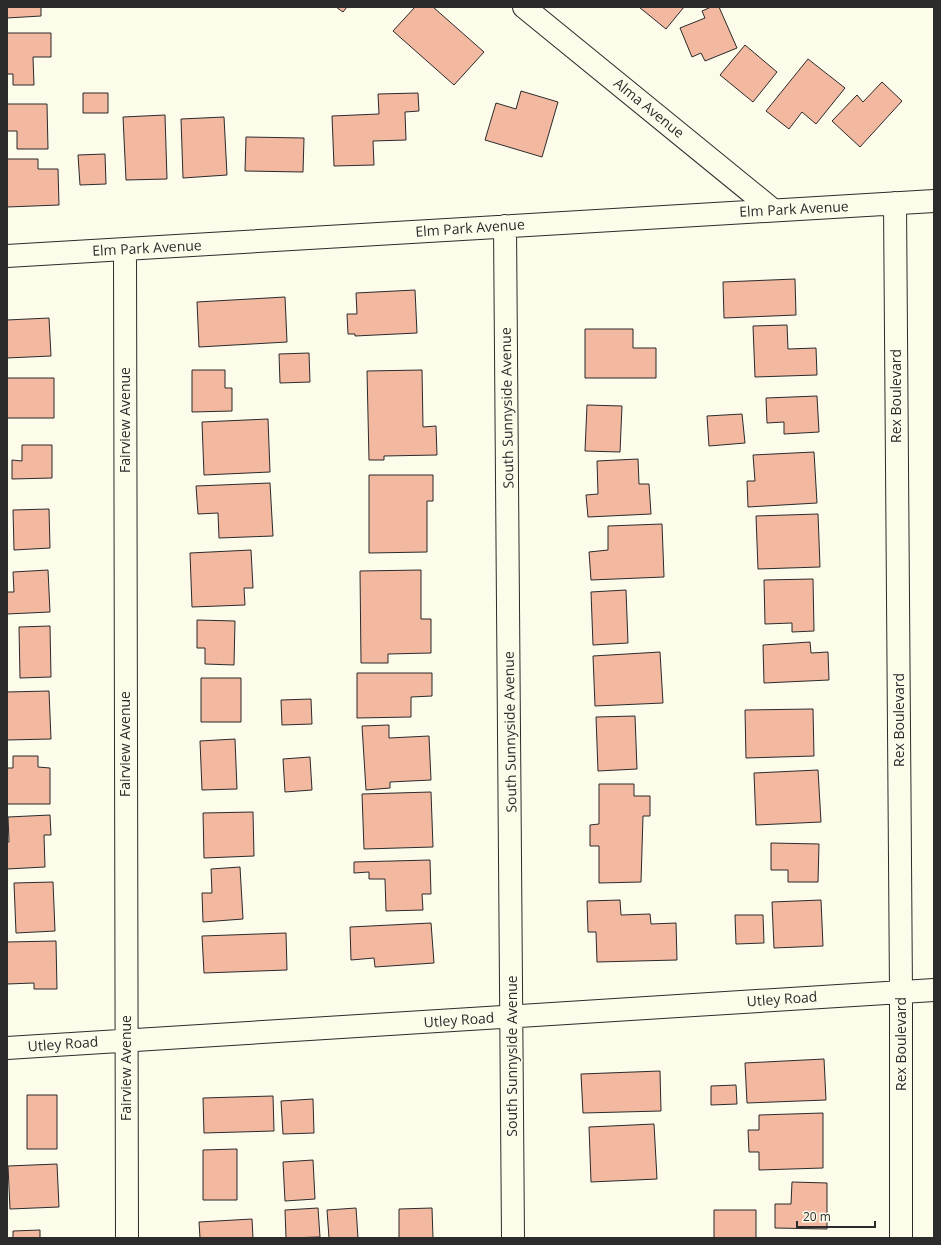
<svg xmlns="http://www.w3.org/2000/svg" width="941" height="1245" viewBox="0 0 941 1245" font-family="'Open Sans',sans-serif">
<rect width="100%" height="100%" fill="#fdfbea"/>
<!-- building -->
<path fill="#f2b8a0" stroke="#2b2b2b" d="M 7,7 L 41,7 L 41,16 L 7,18 Z
M 336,7 L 347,7 L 343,12 Z
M 415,7 L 433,7 L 484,52 L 454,85 L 393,31 Z
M 639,7 L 684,7 L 666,29 Z
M 711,7 L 719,7 L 737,48 L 705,61 L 701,53 L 692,57 L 680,28 L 705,18 L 702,11 Z
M 7,33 L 51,33 L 51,57 L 33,57 L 34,85 L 13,85 L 13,74 L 7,74 Z
M 745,45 L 777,72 L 753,102 L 720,75 Z
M 808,59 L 845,88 L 816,124 L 802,112 L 789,129 L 766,111 Z
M 882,82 L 902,101 L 860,147 L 832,121 L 857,95 L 863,102 Z
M 521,91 L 558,102 L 542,157 L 485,140 L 496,103 L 516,109 Z
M 83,93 L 108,93 L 108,113 L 83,113 Z
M 418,93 L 419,111 L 405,112 L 406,140 L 373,141 L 374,165 L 334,166 L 332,116 L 379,114 L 378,94 Z
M 7,104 L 47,104 L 48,149 L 17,149 L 17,131 L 7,131 Z
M 165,115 L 167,179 L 126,180 L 123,117 Z
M 224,117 L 227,175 L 183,178 L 181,119 Z
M 246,137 L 304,138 L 303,172 L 245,171 Z
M 105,154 L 106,184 L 80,185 L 78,155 Z
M 7,159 L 38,159 L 38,169 L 58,169 L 59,205 L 7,207 Z
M 795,279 L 796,315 L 724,318 L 723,282 Z
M 415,290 L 417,333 L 355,336 L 355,334 L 348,334 L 347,314 L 357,314 L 356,293 Z
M 285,297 L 287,342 L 199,347 L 197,302 Z
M 49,318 L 51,356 L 7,358 L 7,320 Z
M 787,325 L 788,349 L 816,348 L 817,375 L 755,377 L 753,326 Z
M 585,329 L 633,329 L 633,348 L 656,348 L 656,378 L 585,378 Z
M 309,353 L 310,382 L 280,383 L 279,354 Z
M 192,370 L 225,370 L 225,388 L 232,388 L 232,411 L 192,412 Z
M 422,370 L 423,427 L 436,426 L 437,455 L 384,456 L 384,460 L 369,460 L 367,371 Z
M 7,378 L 54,378 L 54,418 L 7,418 Z
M 817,396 L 819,432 L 784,434 L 784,422 L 767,423 L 766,398 Z
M 587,405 L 622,406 L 620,452 L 585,451 Z
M 742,414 L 745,443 L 709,446 L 707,416 Z
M 268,419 L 270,472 L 204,475 L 202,422 Z
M 22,445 L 52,445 L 52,478 L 12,479 L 12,460 L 22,461 Z
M 814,452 L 817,503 L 748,507 L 747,481 L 755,481 L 753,455 Z
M 638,459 L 639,484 L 649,484 L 651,514 L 588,517 L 586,495 L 598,494 L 597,461 Z
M 369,475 L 433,475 L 433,501 L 427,501 L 427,552 L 369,553 Z
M 270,483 L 273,536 L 219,538 L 218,513 L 198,514 L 196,486 Z
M 49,509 L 50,548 L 14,550 L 13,510 Z
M 818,514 L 820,567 L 758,569 L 756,516 Z
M 662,524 L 664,577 L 591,580 L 589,552 L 608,550 L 608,526 Z
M 251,550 L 253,588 L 244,588 L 245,605 L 192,607 L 190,553 Z
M 48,570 L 50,612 L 7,614 L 7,592 L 14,592 L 13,572 Z
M 421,570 L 421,619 L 431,619 L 431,653 L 388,654 L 388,663 L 361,663 L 360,571 Z
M 813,579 L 814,631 L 792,632 L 792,623 L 765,624 L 764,580 Z
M 626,590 L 628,643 L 593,645 L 591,592 Z
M 197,620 L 235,621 L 234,665 L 205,664 L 205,648 L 197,648 Z
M 50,626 L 51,677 L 20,678 L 19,627 Z
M 810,642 L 811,653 L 828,652 L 829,680 L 764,683 L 763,645 Z
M 660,652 L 663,703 L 595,706 L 593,656 Z
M 357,673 L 432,673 L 432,696 L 411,697 L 411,717 L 357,718 Z
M 201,678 L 241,678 L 241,722 L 201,722 Z
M 49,691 L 51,739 L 7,740 L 7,692 Z
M 311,699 L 312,724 L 282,725 L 281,700 Z
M 813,709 L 814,756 L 746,758 L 745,710 Z
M 635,716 L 637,769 L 598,771 L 596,717 Z
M 389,725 L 389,738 L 429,736 L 431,780 L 390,782 L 390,788 L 366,790 L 362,726 Z
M 235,739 L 237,789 L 202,790 L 200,741 Z
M 13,756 L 38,756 L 38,767 L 50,768 L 50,804 L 7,804 L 7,768 L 13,768 Z
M 310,757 L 312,790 L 285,792 L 283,759 Z
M 818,770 L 821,822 L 756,825 L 754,773 Z
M 599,784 L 634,784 L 634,796 L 650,796 L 650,816 L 643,816 L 641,882 L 599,883 L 599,846 L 590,846 L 590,825 L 599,824 Z
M 431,792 L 433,847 L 364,849 L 362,794 Z
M 253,812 L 254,856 L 204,858 L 203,813 Z
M 50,815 L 51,835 L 44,835 L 45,867 L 7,869 L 7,842 L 9,842 L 8,817 Z
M 771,843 L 819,844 L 818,882 L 788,882 L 788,870 L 771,870 Z
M 430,860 L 431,894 L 422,894 L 423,910 L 386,911 L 385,879 L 369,879 L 369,872 L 354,873 L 354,862 Z
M 240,867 L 243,919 L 203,922 L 202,893 L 212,893 L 211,869 Z
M 53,882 L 55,931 L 16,933 L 14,883 Z
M 620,900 L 621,915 L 650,914 L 651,924 L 676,923 L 677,960 L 597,962 L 596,932 L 588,932 L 587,901 Z
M 821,900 L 823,946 L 774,948 L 772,902 Z
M 735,915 L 763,915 L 764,943 L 736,944 Z
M 431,923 L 434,963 L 375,967 L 374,958 L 351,960 L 350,927 Z
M 286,933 L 287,970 L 204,973 L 202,936 Z
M 56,941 L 57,989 L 34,989 L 34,983 L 7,984 L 7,942 Z
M 824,1059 L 826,1100 L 747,1103 L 745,1063 Z
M 660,1071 L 661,1111 L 583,1113 L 581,1074 Z
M 736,1085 L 737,1104 L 711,1105 L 711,1086 Z
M 27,1095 L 57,1095 L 57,1149 L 27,1149 Z
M 273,1096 L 274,1131 L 204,1133 L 203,1098 Z
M 313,1099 L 314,1133 L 283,1134 L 281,1101 Z
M 823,1113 L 823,1168 L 759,1170 L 759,1152 L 749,1152 L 748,1130 L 759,1130 L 759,1115 Z
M 654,1124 L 657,1179 L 591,1182 L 589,1127 Z
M 237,1149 L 237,1200 L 203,1200 L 203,1150 Z
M 313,1160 L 315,1199 L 285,1201 L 283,1162 Z
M 57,1164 L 59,1207 L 10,1209 L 8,1166 Z
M 792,1182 L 827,1183 L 827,1229 L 775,1228 L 775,1204 L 791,1204 Z
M 318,1208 L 320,1237 L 286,1238 L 285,1210 Z
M 356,1208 L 358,1238 L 329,1238 L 327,1210 Z
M 432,1208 L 433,1238 L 399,1238 L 399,1209 Z
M 714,1210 L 756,1210 L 756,1238 L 714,1238 Z
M 252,1219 L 253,1238 L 200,1238 L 199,1222 Z
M 40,1230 L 40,1238 L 13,1238 L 13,1231 Z"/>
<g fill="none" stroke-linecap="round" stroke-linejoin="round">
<defs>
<path id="minor" d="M 524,7 L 773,210
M 895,203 L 901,992 L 901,1238
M 505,226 L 513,1238
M 125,250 L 127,1238
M 7,256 L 934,201
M 7,1048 L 934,990"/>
</defs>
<!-- minor casing -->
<use href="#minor" stroke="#2b2b2b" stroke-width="24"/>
<!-- minor -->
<use href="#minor" stroke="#fdfbea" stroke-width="22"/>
</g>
<g text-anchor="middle" stroke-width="3" stroke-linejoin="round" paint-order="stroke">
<!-- street labels -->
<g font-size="14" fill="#2b2b2b" stroke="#fdfbea">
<text transform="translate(649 108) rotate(39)" y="5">Alma Avenue</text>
<text transform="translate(794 209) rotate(-3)" y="5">Elm Park Avenue</text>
<text transform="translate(470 228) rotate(-4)" y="5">Elm Park Avenue</text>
<text transform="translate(147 248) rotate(-3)" y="5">Elm Park Avenue</text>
<text transform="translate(896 396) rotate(-90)" y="5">Rex Boulevard</text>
<text transform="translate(507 408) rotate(-91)" y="5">South Sunnyside Avenue</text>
<text transform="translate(125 420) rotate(-90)" y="5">Fairview Avenue</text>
<text transform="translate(899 720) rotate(-90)" y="5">Rex Boulevard</text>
<text transform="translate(510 732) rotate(-91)" y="5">South Sunnyside Avenue</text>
<text transform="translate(125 744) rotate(-90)" y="5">Fairview Avenue</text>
<text transform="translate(782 999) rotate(-4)" y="5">Utley Road</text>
<text transform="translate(459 1020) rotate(-4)" y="5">Utley Road</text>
<text transform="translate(63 1044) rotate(-4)" y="5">Utley Road</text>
<text transform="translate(901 1044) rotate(-90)" y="5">Rex Boulevard</text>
<text transform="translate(512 1056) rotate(-90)" y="5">South Sunnyside Avenue</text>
<text transform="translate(126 1068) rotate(-90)" y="5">Fairview Avenue</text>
</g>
</g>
<!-- border -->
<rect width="941" height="1245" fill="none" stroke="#2b2b2b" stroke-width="16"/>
<!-- scale -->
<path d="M797 1221v6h78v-6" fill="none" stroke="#2b2b2b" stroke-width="2"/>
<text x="803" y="1221" font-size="12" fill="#2b2b2b" stroke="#fdfbea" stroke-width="3" paint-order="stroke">20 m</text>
</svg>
